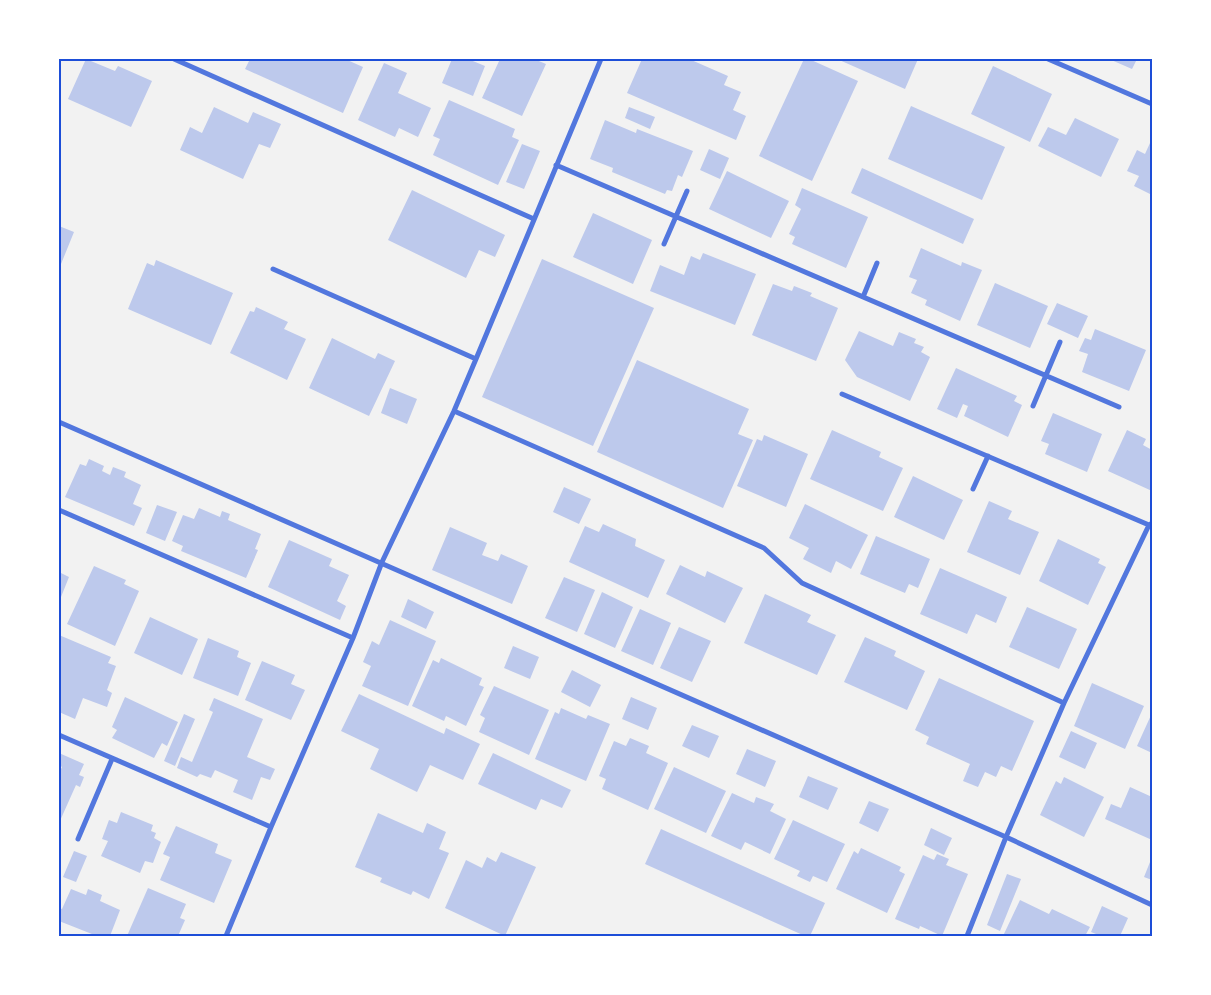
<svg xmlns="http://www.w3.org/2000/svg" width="1211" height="995" viewBox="0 0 1211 995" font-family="'Varela Round',sans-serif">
<rect width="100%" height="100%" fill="#f2f2f2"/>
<!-- building -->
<path fill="#bdc9ec" d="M 86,59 L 115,71 L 118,66 L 152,81 L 131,127 L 68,99 Z
M 250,59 L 345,59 L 363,67 L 343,113 L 245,69 Z
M 452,59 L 468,59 L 485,66 L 473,96 L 442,83 Z
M 500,59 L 534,59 L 546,64 L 522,116 L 482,98 Z
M 642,59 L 689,59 L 728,76 L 724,85 L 741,92 L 733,110 L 746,116 L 736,140 L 627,93 Z
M 804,59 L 809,59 L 858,81 L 812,181 L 759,156 Z
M 837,59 L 918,59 L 905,89 Z
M 1109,59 L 1137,59 L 1132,69 Z
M 384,63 L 407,73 L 398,93 L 431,108 L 418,137 L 399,128 L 395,137 L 358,120 Z
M 993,66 L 1052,94 L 1030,142 L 971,114 Z
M 449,100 L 515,129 L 512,137 L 519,140 L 498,185 L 433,155 L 440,139 L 433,136 Z
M 911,106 L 1005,147 L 982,200 L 888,159 Z
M 214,107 L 248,123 L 253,112 L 281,124 L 270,148 L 259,144 L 243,179 L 180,150 L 190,127 L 202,133 Z
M 629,107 L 655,117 L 650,129 L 625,118 Z
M 1075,118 L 1119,139 L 1101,177 L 1038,146 L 1048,127 L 1066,135 Z
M 605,120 L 636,133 L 637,129 L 693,151 L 682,177 L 678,175 L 672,191 L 667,190 L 665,194 L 612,172 L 613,168 L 590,159 Z
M 1150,143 L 1152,145 L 1152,195 L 1134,186 L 1139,176 L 1127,171 L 1137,150 L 1145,154 Z
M 522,144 L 540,151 L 524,189 L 506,182 Z
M 709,149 L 729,158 L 720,179 L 700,170 Z
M 862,168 L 974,219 L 963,244 L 851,193 Z
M 727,171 L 789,201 L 771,238 L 709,209 Z
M 802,188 L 868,217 L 846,268 L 792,244 L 795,237 L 789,234 L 801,209 L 795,205 Z
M 412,190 L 505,235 L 495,257 L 479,250 L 466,278 L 388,240 Z
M 593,213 L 652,240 L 633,284 L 573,257 Z
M 59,226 L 74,232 L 59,269 Z
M 921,248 L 961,266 L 962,262 L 982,270 L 960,321 L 925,305 L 927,300 L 911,293 L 917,280 L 909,277 Z
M 703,253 L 756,274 L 735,325 L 650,291 L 660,265 L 684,275 L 691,256 L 700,260 Z
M 542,259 L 654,308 L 593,446 L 482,397 Z
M 156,260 L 233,293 L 211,345 L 128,309 L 147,263 L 154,266 Z
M 995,283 L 1048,306 L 1030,348 L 977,325 Z
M 773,284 L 792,291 L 794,286 L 812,293 L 810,296 L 838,308 L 816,361 L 752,335 Z
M 1057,303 L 1088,316 L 1078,338 L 1047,324 Z
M 256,307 L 288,322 L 284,329 L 306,339 L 287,380 L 230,353 L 250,311 L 254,312 Z
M 1095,329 L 1146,350 L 1129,391 L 1082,372 L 1088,354 L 1079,351 L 1085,338 L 1091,340 Z
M 859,331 L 893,346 L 899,332 L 916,339 L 914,343 L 924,347 L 921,352 L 930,357 L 910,401 L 857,377 L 845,360 Z
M 332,338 L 375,359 L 378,353 L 395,361 L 369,416 L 309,388 Z
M 637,360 L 749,409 L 738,434 L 753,440 L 723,508 L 597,452 Z
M 956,368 L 1017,396 L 1014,401 L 1022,405 L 1008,437 L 964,416 L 968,406 L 963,404 L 957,418 L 937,409 Z
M 390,388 L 417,399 L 407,424 L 381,413 Z
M 1053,413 L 1102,434 L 1087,472 L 1045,454 L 1049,444 L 1041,441 Z
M 832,430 L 881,452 L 879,457 L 903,468 L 883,511 L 810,479 Z
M 1127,430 L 1146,439 L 1143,445 L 1152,450 L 1152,491 L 1108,471 Z
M 764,435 L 808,454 L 786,507 L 737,486 L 757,439 L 762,441 Z
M 89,459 L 104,466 L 102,471 L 110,475 L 113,467 L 126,472 L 124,477 L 141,485 L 133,504 L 142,508 L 134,526 L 65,497 L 80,464 L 86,466 Z
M 913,476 L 963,500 L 944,540 L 894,517 Z
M 564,487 L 591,499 L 579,524 L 553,512 Z
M 989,501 L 1012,511 L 1008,519 L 1039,532 L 1020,575 L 967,552 Z
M 805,504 L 868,535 L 851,569 L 836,561 L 831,573 L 803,559 L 809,548 L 789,538 Z
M 157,505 L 177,512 L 165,541 L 146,533 Z
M 199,508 L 220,517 L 222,511 L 230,514 L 228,520 L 261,534 L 255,549 L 258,550 L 246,578 L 181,551 L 183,546 L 172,541 L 183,515 L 194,519 Z
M 603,524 L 636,539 L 635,546 L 665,560 L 648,598 L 569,562 L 585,526 L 599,532 Z
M 450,527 L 487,543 L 482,555 L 498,561 L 501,554 L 528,566 L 512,604 L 432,570 Z
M 876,536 L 930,559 L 918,588 L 909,584 L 905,593 L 860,574 Z
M 1058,539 L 1100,559 L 1098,563 L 1106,567 L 1088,605 L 1039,581 Z
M 289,540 L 332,559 L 329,566 L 349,575 L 337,601 L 346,606 L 340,620 L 268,587 Z
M 680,565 L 705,577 L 707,571 L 743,588 L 725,623 L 666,594 Z
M 94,566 L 126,580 L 124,584 L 139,591 L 115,646 L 67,624 Z
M 940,568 L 1007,597 L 996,623 L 976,614 L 967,634 L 920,614 Z
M 59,572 L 69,577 L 59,602 Z
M 564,577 L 595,590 L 577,632 L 545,618 Z
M 602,592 L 633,607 L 615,648 L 584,634 Z
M 765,594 L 811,615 L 807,622 L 836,635 L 817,675 L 744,643 Z
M 408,599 L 434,612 L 426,629 L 401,617 Z
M 1027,607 L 1077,629 L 1059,669 L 1009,647 Z
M 640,609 L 671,623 L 653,665 L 621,651 Z
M 150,617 L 198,639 L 182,675 L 134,653 Z
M 390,620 L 436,641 L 408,706 L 362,686 L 371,666 L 363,662 L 372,641 L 379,645 Z
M 679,627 L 711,641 L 692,682 L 660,668 Z
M 59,635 L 111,657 L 108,663 L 116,666 L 107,690 L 112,693 L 107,707 L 83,698 L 75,719 L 59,712 Z
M 865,637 L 896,651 L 894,656 L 925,671 L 907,710 L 844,682 Z
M 208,638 L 239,651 L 237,657 L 251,663 L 238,696 L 193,678 Z
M 513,646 L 539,657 L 530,679 L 504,668 Z
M 441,658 L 482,678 L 479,685 L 484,687 L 466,726 L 446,716 L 444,721 L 412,706 L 433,660 L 439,663 Z
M 262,661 L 295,675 L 291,684 L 305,690 L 291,720 L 245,700 Z
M 572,670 L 601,685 L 590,707 L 561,692 Z
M 939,678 L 1034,721 L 1012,771 L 1001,766 L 996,777 L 985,772 L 978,787 L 963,781 L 970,764 L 926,744 L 929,737 L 915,730 Z
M 1092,683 L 1144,706 L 1125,749 L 1074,726 Z
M 494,686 L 549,710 L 529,755 L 479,732 L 485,718 L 480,715 Z
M 359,694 L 444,734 L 446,728 L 480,744 L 463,780 L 430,765 L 417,792 L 370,769 L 379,749 L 341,731 Z
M 125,697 L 178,722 L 167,746 L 162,743 L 154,758 L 112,738 L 117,730 L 112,727 Z
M 631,697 L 657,708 L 648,730 L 622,719 Z
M 214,698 L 263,719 L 247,757 L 275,769 L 270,780 L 261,777 L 252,800 L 233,792 L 238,780 L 215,770 L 211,778 L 200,774 L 197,777 L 177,768 L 181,757 L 192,762 L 213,712 L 209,710 Z
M 561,708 L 586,719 L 588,715 L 610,724 L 586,781 L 535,759 L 555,712 L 559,714 Z
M 1152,713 L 1152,753 L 1137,746 Z
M 184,714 L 195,719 L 175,766 L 164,761 Z
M 692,725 L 719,736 L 709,758 L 682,746 Z
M 1071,731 L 1097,743 L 1085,769 L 1059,757 Z
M 630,738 L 649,746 L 646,753 L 668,763 L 648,810 L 602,789 L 606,779 L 599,776 L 614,741 L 626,746 Z
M 747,749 L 776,761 L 765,787 L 736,774 Z
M 59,753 L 84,764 L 79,775 L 84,777 L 80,787 L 76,785 L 59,823 L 59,770 L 60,771 L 62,767 L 59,765 Z
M 493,753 L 571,790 L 562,808 L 541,799 L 536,810 L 478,784 Z
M 674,767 L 726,791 L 706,833 L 654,809 Z
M 808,776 L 838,788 L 828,810 L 799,797 Z
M 1064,777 L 1104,797 L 1084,837 L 1040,815 L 1056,781 L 1061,784 Z
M 1130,787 L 1152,797 L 1152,840 L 1105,819 L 1111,804 L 1121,808 Z
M 732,793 L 754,803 L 756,797 L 774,804 L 770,811 L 786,819 L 770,854 L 745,842 L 741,850 L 711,836 Z
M 869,801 L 889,809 L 878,832 L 859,823 Z
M 121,812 L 153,825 L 151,831 L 156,833 L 154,838 L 161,842 L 153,863 L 145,861 L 140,873 L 101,856 L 108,841 L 102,839 L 109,820 L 117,823 Z
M 378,813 L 423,833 L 427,823 L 446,832 L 439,849 L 449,853 L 429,899 L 413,891 L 411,895 L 380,882 L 382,878 L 355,867 Z
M 793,820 L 845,844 L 827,882 L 813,876 L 810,882 L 797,876 L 800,871 L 774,859 Z
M 176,826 L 218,844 L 215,853 L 232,860 L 214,903 L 160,880 L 170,857 L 163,854 Z
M 931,828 L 952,838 L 944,855 L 924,845 Z
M 661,829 L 825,903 L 810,936 L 805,936 L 645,864 Z
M 861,848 L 901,867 L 899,871 L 905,874 L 887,913 L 836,889 L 854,851 L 858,854 Z
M 74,851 L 87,856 L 76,882 L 63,877 Z
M 501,852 L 536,867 L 505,936 L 445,908 L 466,860 L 482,868 L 487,857 L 496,862 Z
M 937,854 L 949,859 L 946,865 L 968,874 L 942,936 L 920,926 L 919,929 L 895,919 L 923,855 L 934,860 Z
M 1152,857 L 1152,880 L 1144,877 Z
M 1007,874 L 1021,879 L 1000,931 L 987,925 Z
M 148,888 L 186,904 L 180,918 L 185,920 L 178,936 L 127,936 Z
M 71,889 L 86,895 L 88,889 L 102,895 L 100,901 L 120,910 L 110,936 L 97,936 L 59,921 L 59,908 L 62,909 Z
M 1020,900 L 1049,914 L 1052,909 L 1090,927 L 1085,936 L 1003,936 Z
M 1102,906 L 1128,918 L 1120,936 L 1101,936 L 1091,932 Z"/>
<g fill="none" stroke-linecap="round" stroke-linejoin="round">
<!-- minor -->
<path stroke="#5277de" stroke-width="5" d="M 174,59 L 534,219
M 1048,59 L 1152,104
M 556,165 L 1119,407
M 664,244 L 687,191
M 273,269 L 476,359
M 863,297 L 877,263
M 842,394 L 1149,525
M 1033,406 L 1060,342
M 454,411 L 764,548 L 802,583 L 1064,703
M 59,422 L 1006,837 L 1152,905
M 973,489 L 988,456
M 59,510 L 353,638
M 59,735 L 271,827
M 78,839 L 112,759
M 226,936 L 271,827 L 353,638 L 382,562 L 454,411 L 476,359 L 601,59
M 967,936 L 1006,837 L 1064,703 L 1149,525 L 1152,523"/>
</g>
<!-- border -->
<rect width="1211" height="995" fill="none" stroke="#ffffff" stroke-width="120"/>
<rect x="60" y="60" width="1091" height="875" fill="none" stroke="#1d4ed8" stroke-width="2"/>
</svg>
